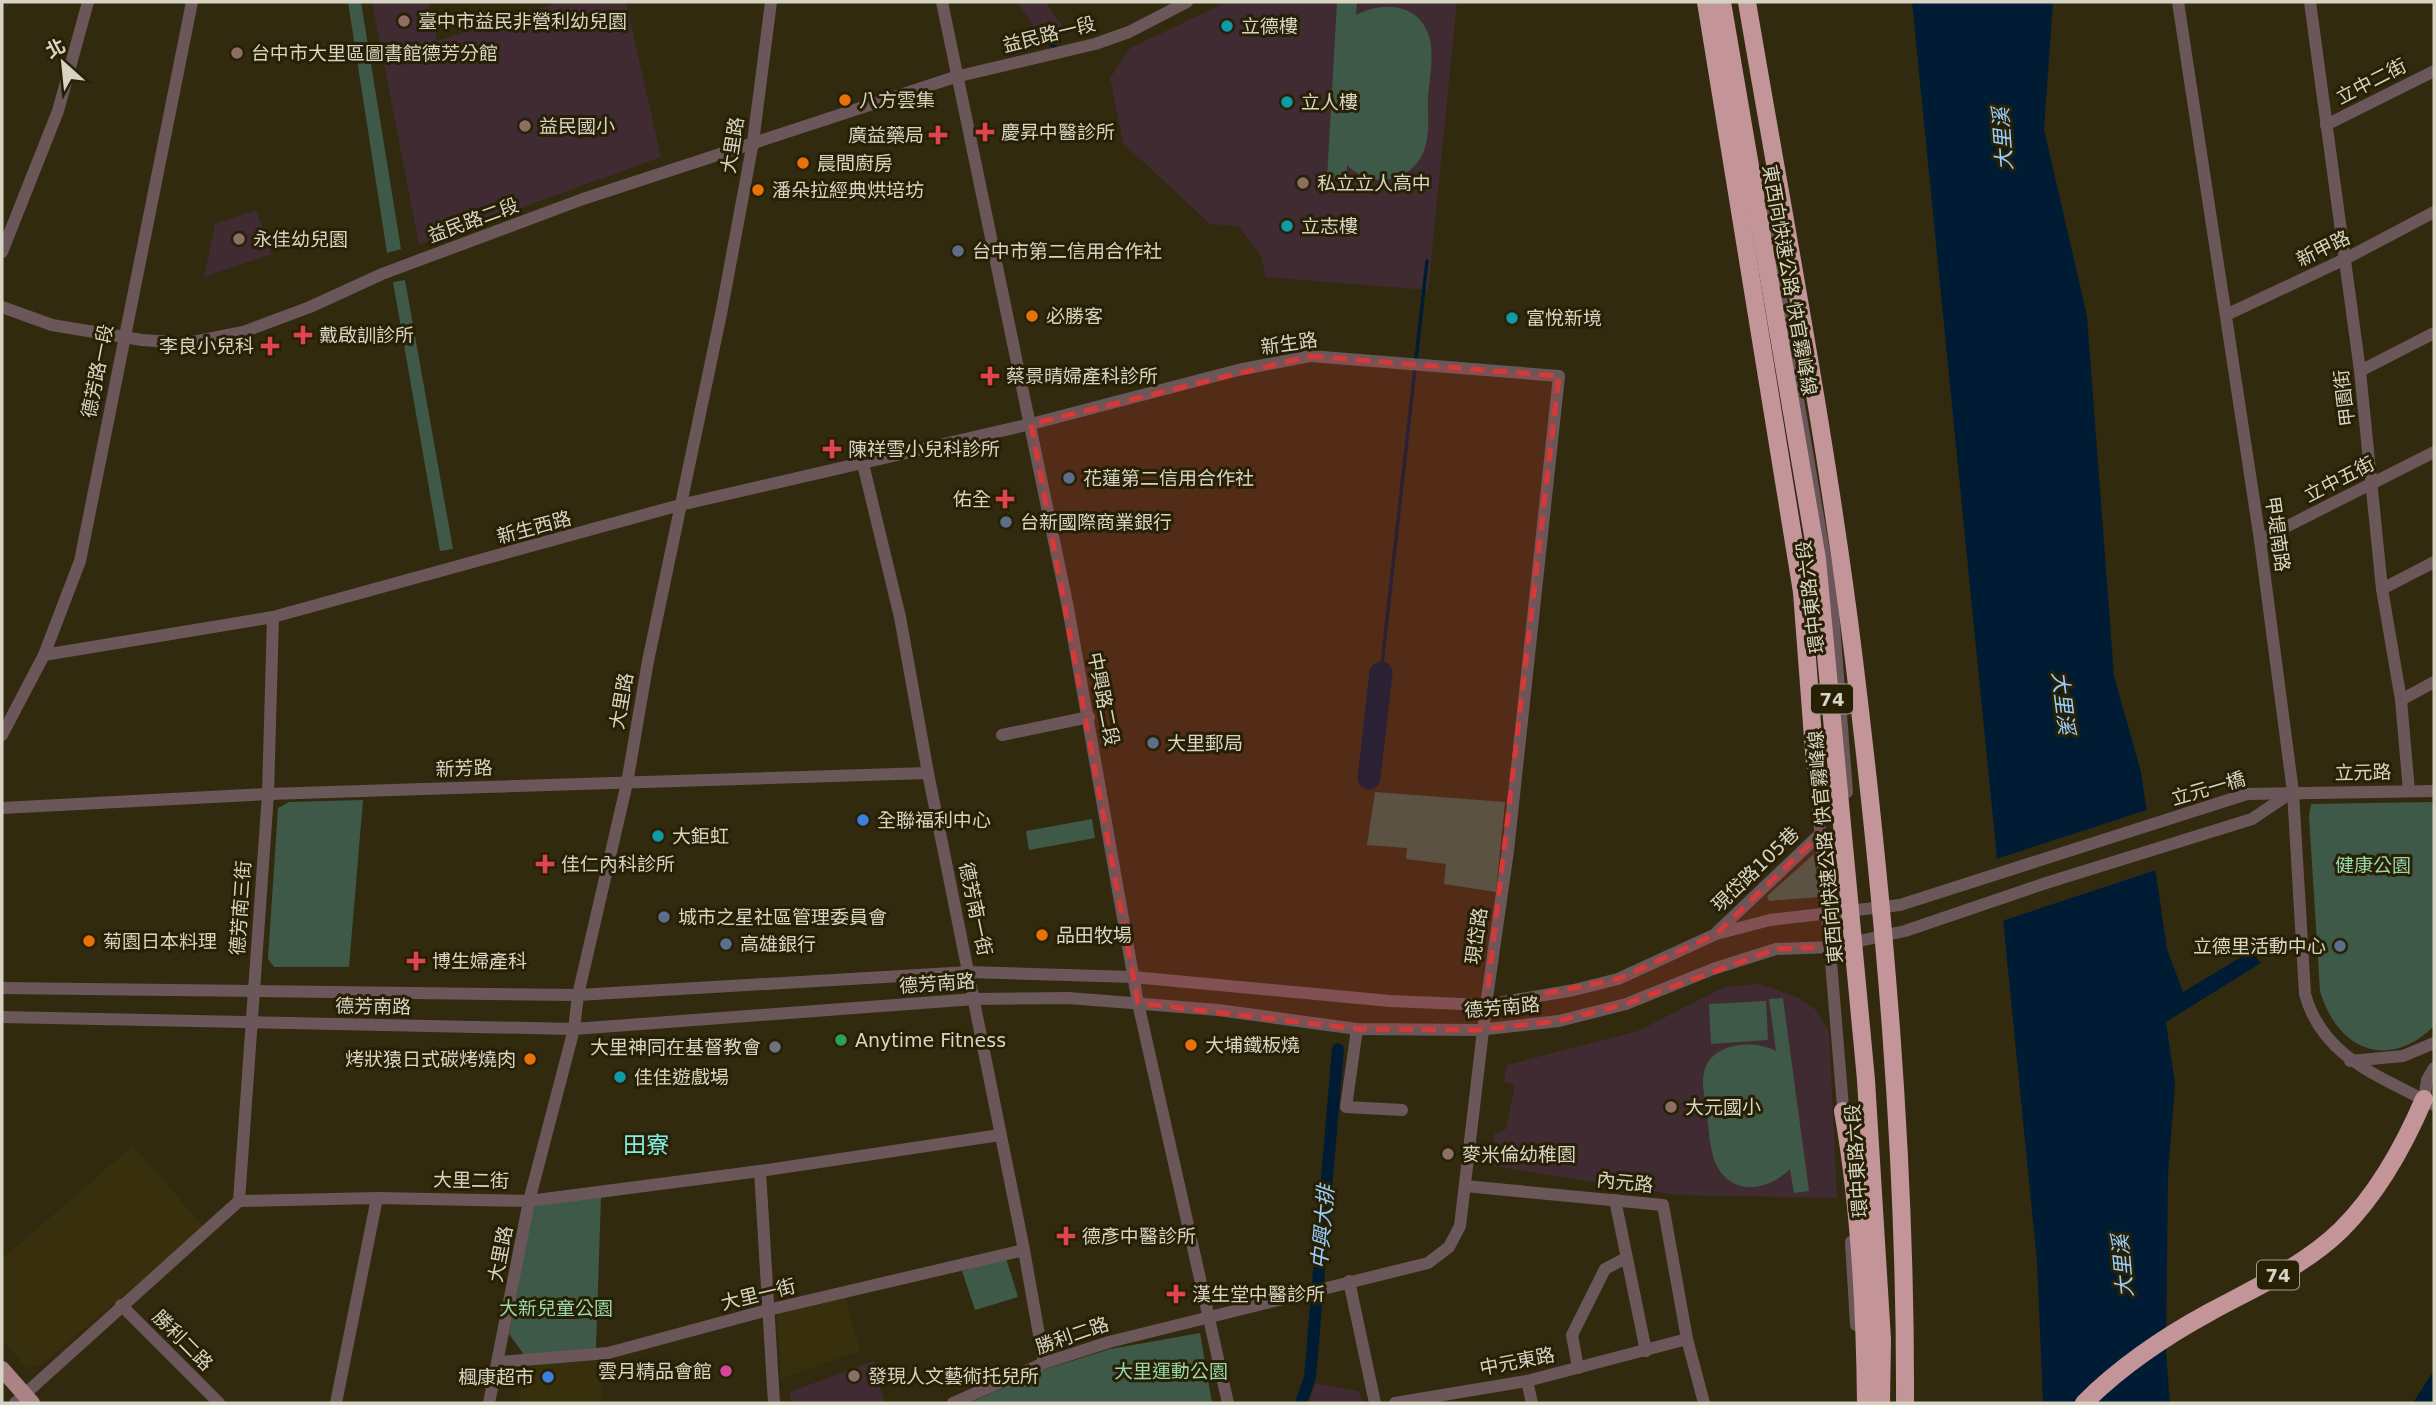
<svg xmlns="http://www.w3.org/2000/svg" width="2436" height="1405" viewBox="0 0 2436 1405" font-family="'DejaVu Sans','Noto Sans TC',sans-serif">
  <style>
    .built { fill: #382f0c }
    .education { fill: #3f2b31 }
    .green { fill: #3e5947 }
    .water { fill: #001c34 }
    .pier { fill: #312a0f }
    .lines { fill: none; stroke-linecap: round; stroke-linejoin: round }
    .stream { stroke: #001c34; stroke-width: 3.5 }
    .canal { stroke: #001c34; stroke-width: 12 }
    .river { stroke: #001c34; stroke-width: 23 }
    .minor { stroke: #6b5759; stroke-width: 12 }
    .major { stroke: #aa8386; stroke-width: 16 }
    .highway { stroke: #c39498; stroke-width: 18 }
    .marked { fill: #d63938; fill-opacity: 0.2; stroke: #d63938; stroke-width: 5; stroke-dasharray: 14 9; stroke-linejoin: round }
    .education-dot { fill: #8d6e63; stroke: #272005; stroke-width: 2.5 }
    .culture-dot { fill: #0f9aa8; stroke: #272005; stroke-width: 2.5 }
    .food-dot { fill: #e8710a; stroke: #272005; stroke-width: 2.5 }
    .health-dot { fill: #e0444e; stroke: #272005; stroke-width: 2.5 }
    .service-dot { fill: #5c6f8a; stroke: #272005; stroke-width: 2.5 }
    .shop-dot { fill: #3f7fe0; stroke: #272005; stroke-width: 2.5 }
    .leisure-dot { fill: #2e9e5b; stroke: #272005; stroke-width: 2.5 }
    .worship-dot { fill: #6b7280; stroke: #272005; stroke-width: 2.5 }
    .hotel-dot { fill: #d1479c; stroke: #272005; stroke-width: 2.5 }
    .labels { text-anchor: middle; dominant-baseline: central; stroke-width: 6; stroke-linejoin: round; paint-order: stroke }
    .shield { fill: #272005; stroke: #a29e8b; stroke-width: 2 }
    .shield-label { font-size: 18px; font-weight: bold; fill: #d7d4c4 }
    .poi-label { font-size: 19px; fill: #d7d4c4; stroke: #272005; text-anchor: start }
    .street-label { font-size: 19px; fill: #d7d4c4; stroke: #272005 }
    .park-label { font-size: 19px; fill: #98d7ac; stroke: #272005 }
    .water-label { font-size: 21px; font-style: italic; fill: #9aceff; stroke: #272005 }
    .quarter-label { font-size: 23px; fill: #83ede2; stroke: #272005 }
  </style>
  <rect width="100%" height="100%" fill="#312a0f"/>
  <g class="built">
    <polygon points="133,1146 204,1227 42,1364 27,1368 2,1339 2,1259"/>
    <polygon points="845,1295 860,1351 781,1379 777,1317 781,1311"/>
    <polygon points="604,1357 602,1403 520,1403 522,1365"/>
  </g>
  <g class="education">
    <polygon points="372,2 428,2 437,41 560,2 626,2 661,157 419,245"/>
    <polygon points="1017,2 1045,2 1065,30 1041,37"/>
    <polygon points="1227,2 1457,2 1428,290 1265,277 1262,258 1238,226 1210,224 1123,143 1110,78 1130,48"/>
    <polygon points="256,210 272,254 204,277 215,224"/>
    <polygon points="1760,984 1799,998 1816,1010 1829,1032 1837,1198 1676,1195 1492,1166 1495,1133 1506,1129 1515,1085 1504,1082 1507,1065 1638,1031 1724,987"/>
    <polygon points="873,1361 885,1403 791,1403 790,1392"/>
    <polygon points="1315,1383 1358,1391 1364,1403 1309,1403"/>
  </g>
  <g class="green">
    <polygon points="348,2 361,2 401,249 387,253"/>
    <path d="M1337 2H1357L1356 15C1384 0 1422 4 1430 40 1434 58 1429 81 1428 100 1428 116 1430 138 1423 153 1408 185 1370 188 1347 165L1346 179 1327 178Z"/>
    <polygon points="405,280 453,549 440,551 393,282"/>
    <polygon points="1375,792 1505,802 1496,892 1444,884 1446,864 1406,859 1407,848 1367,845"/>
    <polygon points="363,800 349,967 274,967 268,959 278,808 289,802"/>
    <path d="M2434 802V1026C2387 1072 2337 1049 2320 991L2309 816 2311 804Z"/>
    <polygon points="1092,819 1095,838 1029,850 1026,831"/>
    <polygon points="1814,854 1819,897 1769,901 1767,896"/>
    <path d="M1783 998 1809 1191 1794 1193 1790 1169C1763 1196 1722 1195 1712 1152 1709 1139 1708 1123 1707 1110 1705 1098 1701 1084 1704 1072 1711 1042 1754 1039 1776 1051L1769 999Z"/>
    <polygon points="1766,1001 1768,1040 1711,1044 1709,1004"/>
    <polygon points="601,1197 596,1348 525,1356 509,1334 533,1205"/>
    <polygon points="1006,1258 1018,1297 975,1310 962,1271"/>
    <polygon points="1200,1333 1212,1403 969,1403 1043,1370 1110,1349"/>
  </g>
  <g class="water">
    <polygon points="1912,2 2053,2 2044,129 2087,316 2114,676 2141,772 2167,949 2183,992 2251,951 2261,963 2166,1022 2175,1084 2168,1174 2166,1352 2170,1403 2043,1403 2037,1262"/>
    <polygon points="2434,1370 2434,1403 2413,1403"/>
  </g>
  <polygon class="pier" points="2150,809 2159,869 1999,922 1993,860"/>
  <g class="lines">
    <g class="stream">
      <polyline points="1038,36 1055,47"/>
      <polyline points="1381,673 1427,261"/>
    </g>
    <polyline class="canal" points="1301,1403 1310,1377 1338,1049"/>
    <polyline class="river" points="1369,778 1381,673"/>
    <g class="minor">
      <polyline points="942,2 1068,608 1138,1003 1228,1403"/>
      <path d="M2178 2 2260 540 2293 792 2305 994C2322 1058 2382 1077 2434 1105"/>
      <polyline points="2310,2 2360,371 2382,589 2401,700 2409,791"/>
      <polyline points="2326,125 2434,71"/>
      <polyline points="1760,176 1832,599 1847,792"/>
      <polyline points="2,252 58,111 88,2"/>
      <polyline points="2,307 52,325 142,340 188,343 243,332 310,307 382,274 583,199 955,77 1095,44 1129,32 1187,2"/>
      <polyline points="2226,315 2345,259 2434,212"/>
      <polyline points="2360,371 2434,333"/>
      <polyline points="863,464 900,617 928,773 1024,1250 1044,1363"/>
      <polyline points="2260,540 2434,452"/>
      <polyline points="2382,589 2434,562"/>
      <polyline points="44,655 273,617 680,505 1031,424 1238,370 1310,356 1559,376 1508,851 1486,1005 1460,1226 1449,1247 1428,1263 1109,1342 1044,1363 953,1403"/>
      <polyline points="2401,700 2434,682"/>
      <polyline points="2,735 44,655 80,561 192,2"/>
      <polyline points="1002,735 1089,717"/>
      <polyline points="1814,757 1844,1119"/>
      <polyline points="2,808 268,794 928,773"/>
      <polyline points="1717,932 1821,833"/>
      <polyline points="2,988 578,995 969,972 1133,977 1390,1001 1486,1005 1574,990 1618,979 1716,934 1770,920 1900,905 2247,794 2434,791"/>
      <polyline points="2,1017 574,1029 975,999 1069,998 1218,1010 1357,1029 1478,1030 1559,1021 1626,1004 1713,969 1776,949 1832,947 1905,931 2046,883 2252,819 2292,792"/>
      <polyline points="1357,1029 1346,1107 1402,1110"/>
      <polyline points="2350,1061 2403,1056 2434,1043"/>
      <polyline points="2424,1099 2427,1080 2434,1068"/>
      <polyline points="760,1171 774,1403"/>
      <polyline points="1465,1186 1663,1205 1687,1339 1704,1403"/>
      <polyline points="1615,1200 1646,1351"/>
      <polyline points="239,1201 268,794 273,617"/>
      <polyline points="1851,1242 1856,1325"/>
      <polyline points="1349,1281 1375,1403"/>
      <polyline points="121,1305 219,1403"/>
      <polyline points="499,1362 608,1353 768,1310 1024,1250"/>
      <polyline points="1578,1368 1572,1335 1605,1269 1626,1258"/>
      <polyline points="1527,1381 1532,1403"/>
      <polyline points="15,1403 239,1201 377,1198 529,1201 760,1171 1000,1135"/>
      <polyline points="336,1403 377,1198"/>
      <polyline points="489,1403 529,1201 574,1029 578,995 627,783 648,661 721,314 753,142 771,2"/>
      <polyline points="1395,1403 1527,1381 1687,1339"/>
    </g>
    <polyline class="major" points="2,1369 32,1403"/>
    <g class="highway">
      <polyline points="1706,2 1802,592 1815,764"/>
      <polyline points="1722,2 1817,559 1866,1080 1882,1339 1881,1403"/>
      <path d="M1747 2C1784 221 1827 440 1854 660 1884 906 1906 1155 1905 1403"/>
      <path d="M1843 1111C1860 1207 1865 1306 1866 1403"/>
      <path d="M2084 1403C2120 1367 2164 1337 2210 1312 2254 1288 2304 1266 2341 1230 2377 1194 2404 1146 2424 1099"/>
    </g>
  </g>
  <path class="marked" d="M1310 356 1559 376 1486 1005 1618 979 1716 934 1821 833 1832 947 1776 949 1626 1004 1559 1021 1478 1030 1357 1029 1138 1003 1031 424Z"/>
  <g class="education-dot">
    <circle cx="404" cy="21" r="7"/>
    <circle cx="237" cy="53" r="7"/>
    <circle cx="525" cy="126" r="7"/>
    <circle cx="1303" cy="183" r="7"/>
    <circle cx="239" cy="239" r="7"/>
    <circle cx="1671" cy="1107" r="7"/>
    <circle cx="1448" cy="1154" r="7"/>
    <circle cx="854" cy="1376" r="7"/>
  </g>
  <g class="culture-dot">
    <circle cx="1227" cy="26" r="7"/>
    <circle cx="1287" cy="102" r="7"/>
    <circle cx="1287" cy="226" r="7"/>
    <circle cx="1512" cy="318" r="7"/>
    <circle cx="658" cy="836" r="7"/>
    <circle cx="620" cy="1077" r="7"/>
  </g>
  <g class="food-dot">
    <circle cx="845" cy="100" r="7"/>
    <circle cx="803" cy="163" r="7"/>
    <circle cx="758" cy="190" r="7"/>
    <circle cx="1032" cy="316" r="7"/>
    <circle cx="1042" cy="935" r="7"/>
    <circle cx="89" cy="941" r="7"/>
    <circle cx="1191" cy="1045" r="7"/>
    <circle cx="530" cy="1059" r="7"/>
  </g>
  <g class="health-dot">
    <path d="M981.5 121.5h7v7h7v7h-7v7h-7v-7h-7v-7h7z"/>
    <path d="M934.5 124.5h7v7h7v7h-7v7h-7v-7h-7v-7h7z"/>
    <path d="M299.5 324.5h7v7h7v7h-7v7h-7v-7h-7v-7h7z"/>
    <path d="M266.5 335.5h7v7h7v7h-7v7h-7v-7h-7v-7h7z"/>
    <path d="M986.5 365.5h7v7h7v7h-7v7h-7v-7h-7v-7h7z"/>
    <path d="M828.5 438.5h7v7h7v7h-7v7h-7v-7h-7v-7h7z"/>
    <path d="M1001.5 488.5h7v7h7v7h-7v7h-7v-7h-7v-7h7z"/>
    <path d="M541.5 853.5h7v7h7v7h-7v7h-7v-7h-7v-7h7z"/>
    <path d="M412.5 950.5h7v7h7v7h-7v7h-7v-7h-7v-7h7z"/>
    <path d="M1062.5 1225.5h7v7h7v7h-7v7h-7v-7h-7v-7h7z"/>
    <path d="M1172.5 1283.5h7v7h7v7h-7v7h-7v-7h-7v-7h7z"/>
  </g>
  <g class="service-dot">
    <circle cx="958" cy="251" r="7"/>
    <circle cx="1069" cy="478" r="7"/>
    <circle cx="1006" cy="522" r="7"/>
    <circle cx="1153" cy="743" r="7"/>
    <circle cx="664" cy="917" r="7"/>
    <circle cx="726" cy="944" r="7"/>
    <circle cx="2340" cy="946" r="7"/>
  </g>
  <g class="shop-dot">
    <circle cx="863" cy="820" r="7"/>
    <circle cx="548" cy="1377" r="7"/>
  </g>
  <circle class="leisure-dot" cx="841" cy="1040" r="7"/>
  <circle class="worship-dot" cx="775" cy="1047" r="7"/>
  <circle class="hotel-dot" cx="726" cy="1371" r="7"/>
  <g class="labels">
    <g class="shield">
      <rect x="1811" y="684.5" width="42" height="29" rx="5"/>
      <rect x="2257" y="1260.5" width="42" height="29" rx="5"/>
    </g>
    <g class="shield-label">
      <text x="1832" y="699">74</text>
      <text x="2278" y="1275">74</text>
    </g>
    <g class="poi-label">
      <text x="418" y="21">臺中市益民非營利幼兒園</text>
      <text x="1241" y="26">立德樓</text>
      <text x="251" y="53">台中市大里區圖書館德芳分館</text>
      <text x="859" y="100">八方雲集</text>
      <text x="1301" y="102">立人樓</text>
      <text x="539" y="126">益民國小</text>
      <text x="1001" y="132">慶昇中醫診所</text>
      <text x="924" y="135" text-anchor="end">廣益藥局</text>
      <text x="817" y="163">晨間廚房</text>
      <text x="1317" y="183">私立立人高中</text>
      <text x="772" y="190">潘朵拉經典烘培坊</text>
      <text x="1301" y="226">立志樓</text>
      <text x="253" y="239">永佳幼兒園</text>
      <text x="972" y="251">台中市第二信用合作社</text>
      <text x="1046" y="316">必勝客</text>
      <text x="1526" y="318">富悅新境</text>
      <text x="319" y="335">戴啟訓診所</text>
      <text x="254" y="346" text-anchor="end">李良小兒科</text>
      <text x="1006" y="376">蔡景晴婦產科診所</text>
      <text x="848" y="449">陳祥雪小兒科診所</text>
      <text x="1083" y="478">花蓮第二信用合作社</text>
      <text x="991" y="499" text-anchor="end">佑全</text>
      <text x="1020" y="522">台新國際商業銀行</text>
      <text x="1167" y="743">大里郵局</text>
      <text x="877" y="820">全聯福利中心</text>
      <text x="672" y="836">大鉅虹</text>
      <text x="561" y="864">佳仁內科診所</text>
      <text x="678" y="917">城市之星社區管理委員會</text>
      <text x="1056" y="935">品田牧場</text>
      <text x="103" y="941">菊園日本料理</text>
      <text x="740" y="944">高雄銀行</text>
      <text x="2326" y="946" text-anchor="end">立德里活動中心</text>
      <text x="432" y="961">博生婦產科</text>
      <text x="855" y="1040">Anytime Fitness</text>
      <text x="1205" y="1045">大埔鐵板燒</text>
      <text x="761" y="1047" text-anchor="end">大里神同在基督教會</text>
      <text x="516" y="1059" text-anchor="end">烤狀猿日式碳烤燒肉</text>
      <text x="634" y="1077">佳佳遊戲場</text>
      <text x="1685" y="1107">大元國小</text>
      <text x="1462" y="1154">麥米倫幼稚園</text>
      <text x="1082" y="1236">德彥中醫診所</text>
      <text x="1192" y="1294">漢生堂中醫診所</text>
      <text x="712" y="1371" text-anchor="end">雲月精品會館</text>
      <text x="868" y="1376">發現人文藝術托兒所</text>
      <text x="534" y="1377" text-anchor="end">楓康超市</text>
    </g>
    <g class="street-label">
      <text transform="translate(1049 34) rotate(-14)">益民路一段</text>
      <text transform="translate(2371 81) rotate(-27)">立中二街</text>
      <text transform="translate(732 145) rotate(-81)">大里路</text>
      <text transform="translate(473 220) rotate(-20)">益民路二段</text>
      <text transform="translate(2323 248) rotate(-26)">新甲路</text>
      <text transform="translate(1790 280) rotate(80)">東西向快速公路 快官霧峰線</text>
      <text transform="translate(1289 343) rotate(-8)">新生路</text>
      <text transform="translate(97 371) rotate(-79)">德芳路一段</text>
      <text transform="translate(2344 398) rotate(-97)">甲園街</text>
      <text transform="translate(2339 479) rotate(-27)">立中五街</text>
      <text transform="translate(534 527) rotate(-15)">新生西路</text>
      <text transform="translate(2278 534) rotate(82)">甲堤南路</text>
      <text transform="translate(1810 597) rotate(-97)">環中東路六段</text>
      <text transform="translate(1104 699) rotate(79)">中興路二段</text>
      <text transform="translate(621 701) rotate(-80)">大里路</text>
      <text transform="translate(464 768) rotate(-2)">新芳路</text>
      <text transform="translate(2363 772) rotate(-1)">立元路</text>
      <text transform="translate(2208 788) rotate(-16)">立元一橋</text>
      <text transform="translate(1825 847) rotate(-95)">東西向快速公路 快官霧峰線</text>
      <text transform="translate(1755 869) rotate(-44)">現岱路105巷</text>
      <text transform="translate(240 908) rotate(-86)">德芳南三街</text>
      <text transform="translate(976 909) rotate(78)">德芳南一街</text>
      <text transform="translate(1476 936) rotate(-82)">現岱路</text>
      <text transform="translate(937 983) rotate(-4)">德芳南路</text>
      <text transform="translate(373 1006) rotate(1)">德芳南路</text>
      <text transform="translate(1502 1007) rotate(-5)">德芳南路</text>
      <text transform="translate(1856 1161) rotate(-94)">環中東路六段</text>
      <text transform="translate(471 1180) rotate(1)">大里二街</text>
      <text transform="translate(1625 1182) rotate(6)">內元路</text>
      <text transform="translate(500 1254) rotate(-79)">大里路</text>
      <text transform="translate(758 1294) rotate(-14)">大里一街</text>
      <text transform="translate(1072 1335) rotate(-19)">勝利二路</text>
      <text transform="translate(183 1340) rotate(45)">勝利二路</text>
      <text transform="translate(1517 1361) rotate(-11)">中元東路</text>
    </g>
    <g class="park-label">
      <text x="2373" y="865">健康公園</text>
      <text x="556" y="1308">大新兒童公園</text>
      <text x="1171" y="1371">大里運動公園</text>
    </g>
    <g class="water-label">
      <text transform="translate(2003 139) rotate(-94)">大里溪</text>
      <text transform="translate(2063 703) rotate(83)">大里溪</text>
      <text transform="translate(1323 1227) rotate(-85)">中興大排</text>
      <text transform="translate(2123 1266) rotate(-95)">大里溪</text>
    </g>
    <g class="quarter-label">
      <text x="646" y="1145">田寮</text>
    </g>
  </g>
  <rect width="2436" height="1405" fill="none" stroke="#d7d4c4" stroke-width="7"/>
  <g transform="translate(63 63) rotate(333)" stroke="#272005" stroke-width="5" paint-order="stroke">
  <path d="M0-5L12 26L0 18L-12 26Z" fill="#d7d4c4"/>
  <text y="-10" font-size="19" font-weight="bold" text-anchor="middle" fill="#d7d4c4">北</text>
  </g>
</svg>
